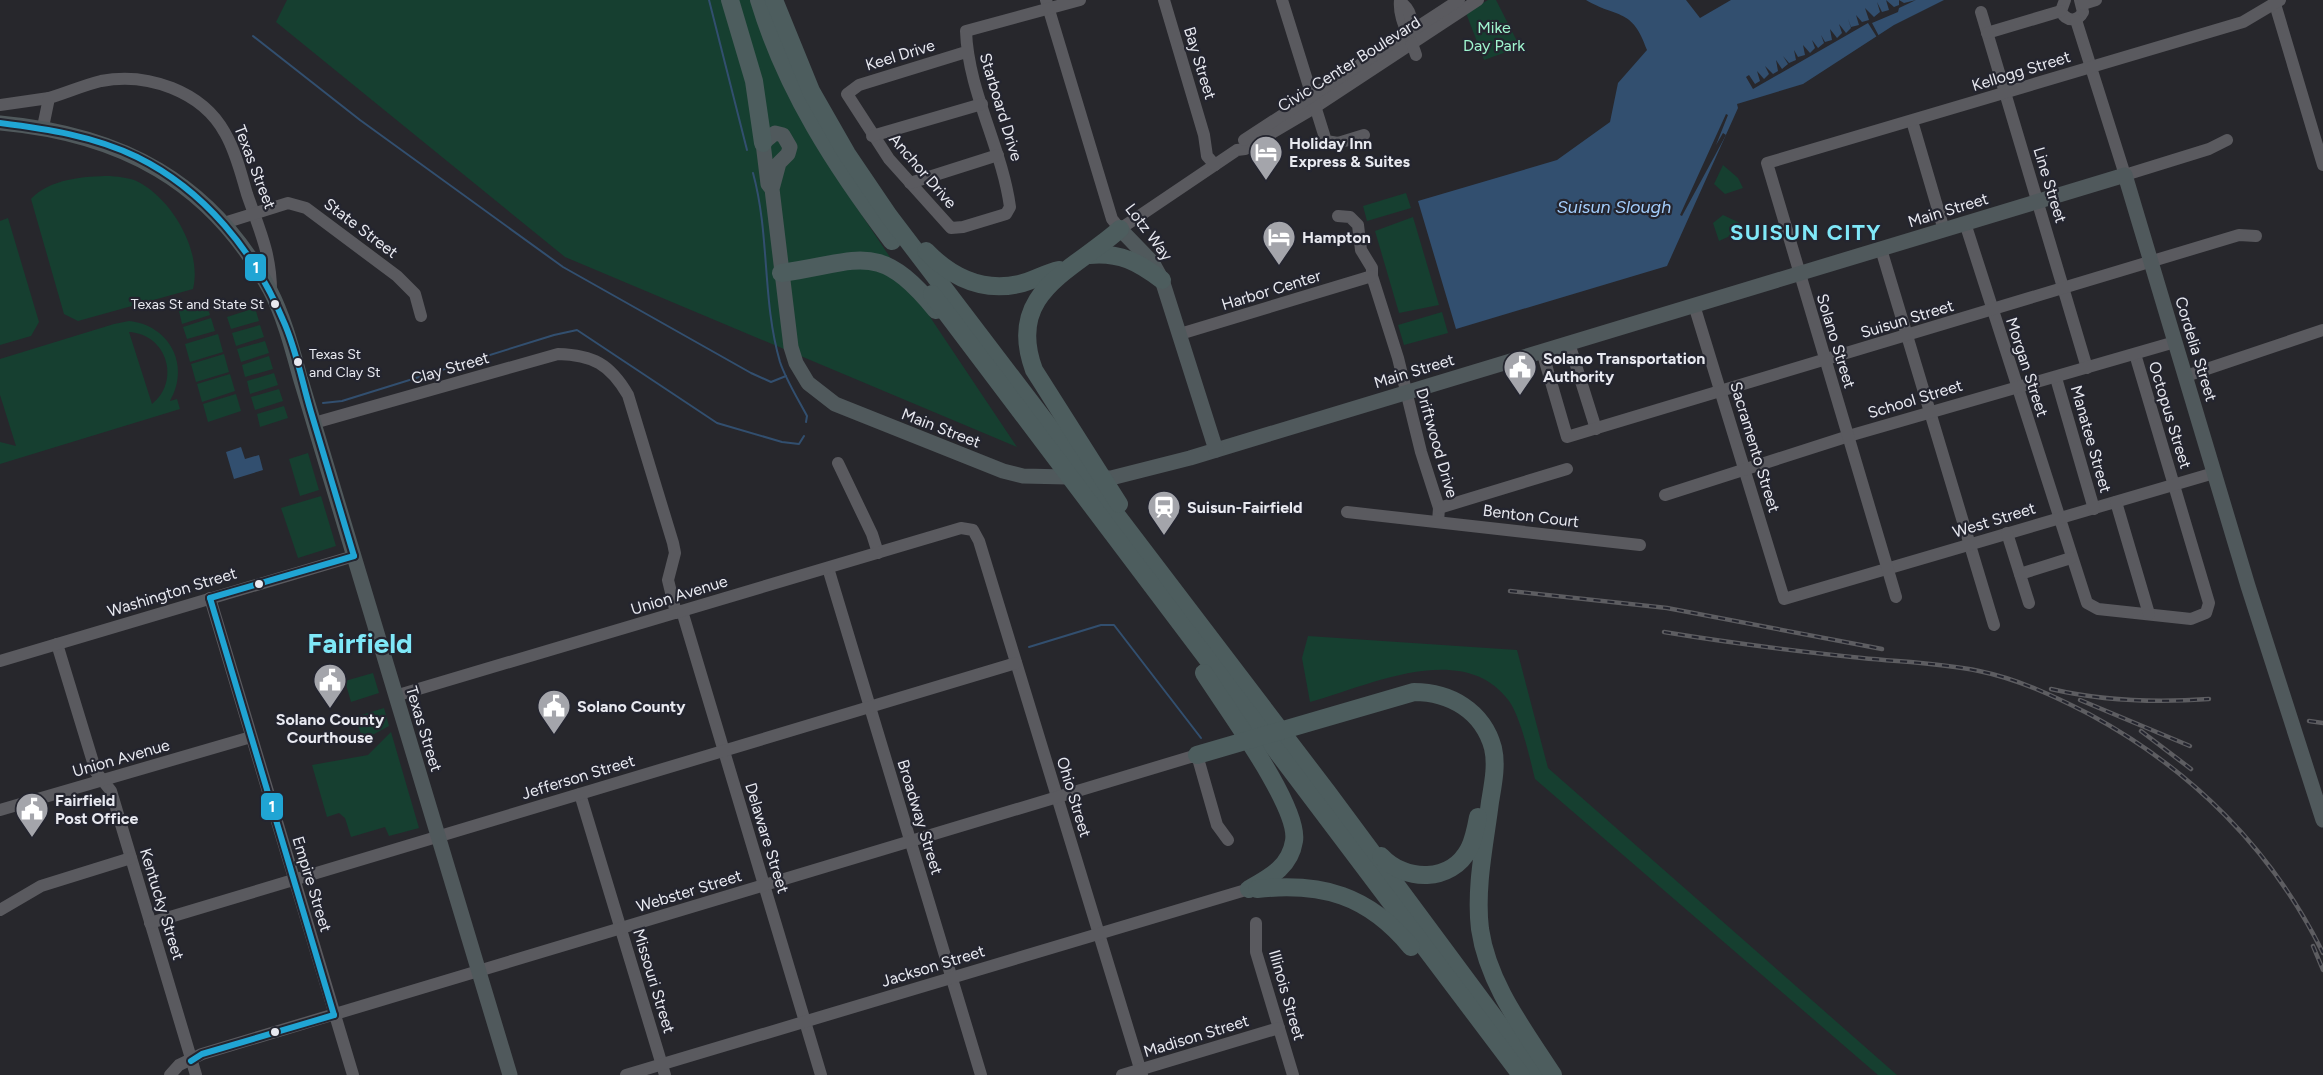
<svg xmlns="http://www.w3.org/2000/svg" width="2323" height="1075" viewBox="0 0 2323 1075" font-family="Figtree,sans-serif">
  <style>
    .green { fill: #163f30; fill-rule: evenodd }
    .water { fill: #324f6f }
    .pier { fill: #27272c }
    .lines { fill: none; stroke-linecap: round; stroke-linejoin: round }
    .stream { stroke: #324f6f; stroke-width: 2 }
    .minor { stroke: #5a5a5f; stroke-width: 12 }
    .major { stroke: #50595c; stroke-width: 15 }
    .highway { stroke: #4d5d5e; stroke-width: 18 }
    .rail-casing { stroke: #5d5d61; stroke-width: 4.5 }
    .rail { stroke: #24252f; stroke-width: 2; stroke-dasharray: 7; stroke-linecap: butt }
    .bus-1-casing { stroke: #24252f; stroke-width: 10 }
    .bus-1 { stroke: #20a5d4; stroke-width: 6 }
    .bus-dot { fill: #e8e9f0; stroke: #24252f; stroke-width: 2 }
    .labels { text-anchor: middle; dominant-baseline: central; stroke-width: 4.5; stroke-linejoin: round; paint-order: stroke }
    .bus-label { font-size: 14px; fill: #e8e9f0; stroke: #24252f; text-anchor: end }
    .park-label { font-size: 16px; fill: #a0f6cf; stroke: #24252f }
    .street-label { font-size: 16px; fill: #e8e9f0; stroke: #24252f }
    .poi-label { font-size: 16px; font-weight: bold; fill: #e8e9f0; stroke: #24252f; text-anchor: start }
    .water-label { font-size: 18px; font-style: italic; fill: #a4cefc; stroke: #24252f }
    .district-label { font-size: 22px; font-weight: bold; letter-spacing: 1.5px; fill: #7fe8f8; stroke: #24252f }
    .town-label { font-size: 28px; font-weight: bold; fill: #7fe8f8; stroke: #24252f }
    .line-badge { stroke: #24252f; stroke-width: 2 }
    .badge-label { font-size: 16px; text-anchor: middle; font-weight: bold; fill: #fff }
  </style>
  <rect width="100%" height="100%" fill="#27272c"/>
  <g class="green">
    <polygon points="287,0 773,0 835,175 1017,447 565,257 276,22"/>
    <polygon points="1488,0 1496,0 1520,47 1484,60 1466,13"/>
    <polygon points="1723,165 1738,178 1743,188 1725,194 1714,184"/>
    <path d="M110 176C121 177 133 178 142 184 174 203 202 252 193 289L78 321 64 314 31 199C49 179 85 176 110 176Z"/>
    <polygon points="1406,193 1411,208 1367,221 1363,206"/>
    <polygon points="1723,215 1740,223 1730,236 1719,241 1713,223"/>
    <polygon points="1413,217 1439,305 1399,313 1375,231"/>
    <polygon points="8,218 39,322 31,336 0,345 0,221"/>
    <polygon points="206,303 210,315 182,324 179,311"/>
    <polygon points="255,308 259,321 231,329 227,317"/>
    <polygon points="1442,312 1448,333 1404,345 1398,325"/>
    <polygon points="211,318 215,331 187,339 183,327"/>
    <path d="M129 321C169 325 191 365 170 401L177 399 180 409 0 464V442L16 446 0 395V359L114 324ZM129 332C167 334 181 381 152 404Z"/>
    <polygon points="260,325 264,337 236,346 232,333"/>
    <polygon points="218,334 223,352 190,362 185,344"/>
    <polygon points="265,341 269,353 241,362 237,349"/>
    <polygon points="224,354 229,372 196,382 191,364"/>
    <polygon points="269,356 273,369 245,377 242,365"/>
    <polygon points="274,373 278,385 250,394 247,381"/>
    <polygon points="230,374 235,391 202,402 197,384"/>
    <polygon points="279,389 283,401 255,410 251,397"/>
    <polygon points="236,394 241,411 208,422 203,404"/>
    <polygon points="284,406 288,418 260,427 257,414"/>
    <polygon points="308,453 319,490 300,496 289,459"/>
    <polygon points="321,496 336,546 298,558 281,508"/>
    <path d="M1308 636 1517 650 1548 768 1897 1075H1878L1535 779C1530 759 1521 718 1509 701 1463 639 1369 686 1310 702L1302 658Z"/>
    <polygon points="373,673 379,693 351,702 345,681"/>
    <polygon points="384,708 389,726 363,740 355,717"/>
    <polygon points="391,732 419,828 389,836 385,827 351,837 345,818 339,813 327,817 312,765 368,755"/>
  </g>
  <g class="water">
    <path d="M1586 0H1686L1700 18 1731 0H1944L1894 25 1803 84 1737 104 1738 108 1667 266 1456 329 1418 201 1557 160 1610 122 1618 83 1647 50C1632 7 1618 19 1586 0Z"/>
    <polygon points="241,447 245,459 259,455 263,470 234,479 226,452"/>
  </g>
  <g class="pier">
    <polygon points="1886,0 1894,7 1899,5 1899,0 1904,3 1916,0 1899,8 1898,12 1872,23 1880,38 1878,39 1868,23 1753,89 1746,77 1749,75 1755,84 1760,81 1757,71 1764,79 1769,74 1765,66 1773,74 1778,71 1776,60 1782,69 1788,64 1783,56 1789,63 1796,60 1794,50 1798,57 1805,55 1803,45 1810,53 1815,48 1812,40 1818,48 1824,43 1821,35 1825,42 1832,40 1830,29 1837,38 1842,33 1839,24 1846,33 1851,28 1848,19 1851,27 1859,25 1856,15 1862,22 1869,20 1865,8 1874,17 1880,12 1877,2 1882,12 1889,10"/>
    <polygon points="1726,114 1728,115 1716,145 1723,133 1726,135 1682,216 1680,215"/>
  </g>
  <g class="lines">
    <g class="stream">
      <polyline points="709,0 747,150"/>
      <polyline points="253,36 360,120 563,267 751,373 771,382 786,376"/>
      <path d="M753 173C770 235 762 301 780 362 786 380 798 399 807 416L806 422"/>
      <polyline points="323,403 342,401 554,335 577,330 717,423 782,442 799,444 804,436"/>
      <polyline points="1029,647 1101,625 1114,625 1201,738"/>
    </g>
    <g class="minor">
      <polyline points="1046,0 1112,219 1120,229 1237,150 1245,149 1314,108 1478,0"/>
      <polyline points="1164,0 1204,135 1207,156 1215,165"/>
      <polyline points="1282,0 1326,141 1338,143 1364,135"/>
      <path d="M1400 0C1398 20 1410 35 1416 55"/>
      <path d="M2065 0 2061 11C2066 22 2078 22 2083 12L2080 0"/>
      <path d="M1400 2C1411 9 1413 20 1409 33"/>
      <polyline points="2083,4 2096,0"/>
      <polyline points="2275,4 2323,165"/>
      <polyline points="1981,12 2087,368"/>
      <polyline points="2076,20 2125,175 2209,149 2227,140"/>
      <polyline points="1987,33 2061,11"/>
      <path d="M966 52 859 85 847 94 889 159 951 228 963 227 1006 214 1010 207C1002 148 968 91 966 31L1080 0"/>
      <polyline points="0,105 49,98"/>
      <polyline points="1912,121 1944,230"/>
      <path d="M43 127 49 98C66 93 84 85 101 81 147 72 202 91 225 133 236 152 241 174 247 194 259 229 271 253 271 291"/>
      <polyline points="872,136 982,104"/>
      <polyline points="1244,140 1459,0"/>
      <polyline points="910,183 998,155"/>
      <polyline points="1338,216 1350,217 1358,225 1361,250 1372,268 1372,276 1398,358 1421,452 1439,508 1438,522"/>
      <polyline points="224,223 288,203 306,208 397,276 415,294 421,316"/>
      <polyline points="1965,223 2087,603 2098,609 2191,619 2206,613 2209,603 2135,354"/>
      <polyline points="1881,249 1994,625"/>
      <polyline points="1694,305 1784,599 2214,473"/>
      <polyline points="1180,334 1372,276"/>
      <polyline points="1569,343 1596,429"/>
      <polyline points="1542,351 1567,437 2239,235 2256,236"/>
      <polyline points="2186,376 2323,330"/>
      <polyline points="2056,378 2094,509"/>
      <path d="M314 423 558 354C593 355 610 364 628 395L673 543 675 553 668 580 676 613"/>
      <polyline points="838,463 872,534 878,553"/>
      <polyline points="1665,495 1852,435 2175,342"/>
      <polyline points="2116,502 2149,614"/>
      <polyline points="1439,508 1567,469"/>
      <polyline points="1347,512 1640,545"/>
      <polyline points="2007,533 2029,603"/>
      <polyline points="828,568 981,1075"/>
      <polyline points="2020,574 2071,558"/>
      <polyline points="1896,597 1767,163 2243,22 2280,0"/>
      <polyline points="210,598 353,1075"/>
      <polyline points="682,611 821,1075"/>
      <polyline points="57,644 96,772 111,791 196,1075"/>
      <polyline points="0,661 354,556"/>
      <polyline points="395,696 961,528 973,530 979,541 1142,1075"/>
      <polyline points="580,794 665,1075"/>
      <polyline points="0,810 251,737"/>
      <polyline points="0,910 41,886 131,858"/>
      <polyline points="150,923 1016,663"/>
      <polyline points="1256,923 1256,952 1293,1075"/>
      <polyline points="170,1075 179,1065 202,1054 1197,755 1217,825 1228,840"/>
      <polyline points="626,1075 1249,889"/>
      <polyline points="1122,1075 1279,1028"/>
    </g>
    <g class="major">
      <path d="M0 123C121 134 211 181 270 290 284 317 292 348 300 377L510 1075"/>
      <polyline points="772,189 779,163 788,154 790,147 783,135 775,133 763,143 768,184 772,189 791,347 796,363 808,383 835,404 1003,471 1023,476 1111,478 1190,458 2125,175 2248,586 2323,820"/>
      <polyline points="1120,229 1152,262 1162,280 1216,450"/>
    </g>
    <g class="highway">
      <polyline points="730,0 754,81 763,143"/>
      <path d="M759 0C786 90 836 167 892 241"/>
      <polyline points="774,0 811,91 847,154 889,216 1328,793 1537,1075"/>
      <path d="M926 251C951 277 982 292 1019 284 1033 281 1045 273 1059 270"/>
      <path d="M1089 255C1120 252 1138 262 1162 280"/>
      <path d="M781 273C860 262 878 239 936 310"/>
      <polyline points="932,294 1521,1075"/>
      <path d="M1119 504 1034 370C1005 292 1073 271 1120 229"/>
      <path d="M1204 673C1224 705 1300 807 1294 841 1290 867 1270 877 1249 889"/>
      <path d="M1197 755 1414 692C1450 692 1483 711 1493 748 1497 765 1493 784 1490 802 1485 843 1475 887 1480 929 1488 984 1524 1030 1553 1075"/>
      <path d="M1381 856C1405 882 1451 883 1469 849 1474 839 1476 828 1478 817"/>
      <path d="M1257 889C1322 882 1368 895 1411 947"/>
    </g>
    <defs>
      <g id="rail">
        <polyline points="1510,591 1667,608 1882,649"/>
        <path d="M1664 632C1730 643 1795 651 1862 658 1901 662 1941 663 1979 671 2018 679 2054 696 2089 714 2191 769 2272 849 2323 953"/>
        <path d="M2051 689C2103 701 2155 703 2209 699"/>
        <polyline points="2080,700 2190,746"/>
        <polyline points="2309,721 2323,723"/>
        <polyline points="2141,731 2191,769"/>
        <polyline points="2313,946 2323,970"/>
      </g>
    </defs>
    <use href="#rail" class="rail-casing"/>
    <use href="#rail" class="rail"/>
    <defs>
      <g id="bus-1">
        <path d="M0 123C47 129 94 136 137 157 204 190 254 251 283 320 296 348 302 382 311 412 325 460 340 508 354 556"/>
        <polyline points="210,598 334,1015"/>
        <polyline points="210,598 354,556"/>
        <polyline points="191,1061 202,1054 334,1015"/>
      </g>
    </defs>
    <use href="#bus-1" class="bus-1-casing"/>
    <use href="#bus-1" class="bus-1"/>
  </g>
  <defs>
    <symbol id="hotel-pin" viewBox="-11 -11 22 30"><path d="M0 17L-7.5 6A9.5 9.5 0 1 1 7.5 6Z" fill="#a4a5ab" stroke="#24252f"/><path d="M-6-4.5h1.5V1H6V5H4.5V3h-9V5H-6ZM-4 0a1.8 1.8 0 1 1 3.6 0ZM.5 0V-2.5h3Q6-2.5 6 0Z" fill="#fff"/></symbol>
    <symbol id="civic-pin" viewBox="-11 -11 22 30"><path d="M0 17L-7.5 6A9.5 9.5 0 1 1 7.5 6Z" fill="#a4a5ab" stroke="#24252f"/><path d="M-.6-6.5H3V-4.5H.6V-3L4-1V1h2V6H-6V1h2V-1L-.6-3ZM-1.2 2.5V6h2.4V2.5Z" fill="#fff"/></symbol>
    <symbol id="station-pin" viewBox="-11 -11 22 30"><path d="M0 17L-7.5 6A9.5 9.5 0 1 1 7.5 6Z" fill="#a4a5ab" stroke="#24252f"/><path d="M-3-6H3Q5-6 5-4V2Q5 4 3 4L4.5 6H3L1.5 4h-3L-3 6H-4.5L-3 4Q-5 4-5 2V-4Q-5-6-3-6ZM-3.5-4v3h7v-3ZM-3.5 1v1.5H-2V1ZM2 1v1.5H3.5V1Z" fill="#fff"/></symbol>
  </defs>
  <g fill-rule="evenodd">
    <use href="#hotel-pin" x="1247" y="133" width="38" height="52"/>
    <use href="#hotel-pin" x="1260" y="218" width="38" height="52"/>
    <use href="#civic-pin" x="1501" y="348" width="38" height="52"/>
    <use href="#station-pin" x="1145" y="488" width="38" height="52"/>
    <use href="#civic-pin" x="311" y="661" width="38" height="52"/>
    <use href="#civic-pin" x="535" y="687" width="38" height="52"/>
    <use href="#civic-pin" x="13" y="790" width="38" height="52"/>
  </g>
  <g class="bus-dot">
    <circle cx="275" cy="304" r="5"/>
    <circle cx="298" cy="362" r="5"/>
    <circle cx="259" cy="584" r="5"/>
    <circle cx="275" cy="1032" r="5"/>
  </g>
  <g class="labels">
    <g class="bus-label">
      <text x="264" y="304">Texas St and State St</text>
      <text x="309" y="354" text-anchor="start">Texas St<tspan x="309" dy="18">and Clay St</tspan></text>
    </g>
    <g class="park-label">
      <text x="1494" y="27">Mike<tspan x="1494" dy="18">Day Park</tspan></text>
    </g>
    <g class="street-label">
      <text transform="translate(900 55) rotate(-17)">Keel Drive</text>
      <text transform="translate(1200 63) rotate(73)">Bay Street</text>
      <text transform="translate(1349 64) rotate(-32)">Civic Center Boulevard</text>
      <text transform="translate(2021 71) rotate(-17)">Kellogg Street</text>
      <text transform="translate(1001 107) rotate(73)">Starboard Drive</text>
      <text transform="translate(255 167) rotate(69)">Texas Street</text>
      <text transform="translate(923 171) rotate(49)">Anchor Drive</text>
      <text transform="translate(2050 185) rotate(73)">Line Street</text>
      <text transform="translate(1948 210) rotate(-17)">Main Street</text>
      <text transform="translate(361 228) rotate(37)">State Street</text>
      <text transform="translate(1149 232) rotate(53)">Lotz Way</text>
      <text transform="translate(1271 290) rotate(-17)">Harbor Center</text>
      <text transform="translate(1907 319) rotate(-17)">Suisun Street</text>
      <text transform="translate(1836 341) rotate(73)">Solano Street</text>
      <text transform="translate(2196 349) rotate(73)">Cordelia Street</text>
      <text transform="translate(2027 367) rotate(72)">Morgan Street</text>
      <text transform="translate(450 368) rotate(-16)">Clay Street</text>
      <text transform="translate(1414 371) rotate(-17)">Main Street</text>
      <text transform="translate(1915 399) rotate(-17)">School Street</text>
      <text transform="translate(2170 415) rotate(73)">Octopus Street</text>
      <text transform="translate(941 428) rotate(21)">Main Street</text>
      <text transform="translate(2091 439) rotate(74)">Manatee Street</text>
      <text transform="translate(1437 443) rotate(74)">Driftwood Drive</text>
      <text transform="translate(1755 447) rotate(73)">Sacramento Street</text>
      <text transform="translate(1531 516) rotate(7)">Benton Court</text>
      <text transform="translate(1994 520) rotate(-17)">West Street</text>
      <text transform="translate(172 592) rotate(-17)">Washington Street</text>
      <text transform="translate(679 595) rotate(-17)">Union Avenue</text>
      <text transform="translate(424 729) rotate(73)">Texas Street</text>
      <text transform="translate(121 758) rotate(-16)">Union Avenue</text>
      <text transform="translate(578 777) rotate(-17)">Jefferson Street</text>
      <text transform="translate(1074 797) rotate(73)">Ohio Street</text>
      <text transform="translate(920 817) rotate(73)">Broadway Street</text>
      <text transform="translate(767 838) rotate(73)">Delaware Street</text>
      <text transform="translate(312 884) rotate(73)">Empire Street</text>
      <text transform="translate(689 891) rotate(-17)">Webster Street</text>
      <text transform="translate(162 904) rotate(73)">Kentucky Street</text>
      <text transform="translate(933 966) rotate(-17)">Jackson Street</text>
      <text transform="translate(654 981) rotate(73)">Missouri Street</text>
      <text transform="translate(1287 995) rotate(74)">Illinois Street</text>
      <text transform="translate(1196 1036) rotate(-17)">Madison Street</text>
    </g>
    <g class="poi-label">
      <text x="1289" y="143">Holiday Inn<tspan x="1289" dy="18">Express &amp; Suites</tspan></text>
      <text x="1302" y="237">Hampton</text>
      <text x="1543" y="358">Solano Transportation<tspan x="1543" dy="18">Authority</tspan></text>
      <text x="1187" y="507">Suisun-Fairfield</text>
      <text x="577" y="706">Solano County</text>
      <text x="330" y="719" text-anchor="middle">Solano County<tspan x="330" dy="18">Courthouse</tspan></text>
      <text x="55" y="800">Fairfield<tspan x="55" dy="18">Post Office</tspan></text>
    </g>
    <g class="water-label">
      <text x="1614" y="207">Suisun Slough</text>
    </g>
    <g class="district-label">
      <text x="1806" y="232">SUISUN CITY</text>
    </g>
    <g class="town-label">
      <text x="360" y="643">Fairfield</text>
    </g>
  </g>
  <g class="line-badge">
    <rect x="244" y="253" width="23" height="29" rx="6" fill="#20a5d4"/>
    <rect x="260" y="792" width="24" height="29" rx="6" fill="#20a5d4"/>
  </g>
  <g class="badge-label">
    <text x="256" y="273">1</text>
    <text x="272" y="812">1</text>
  </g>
</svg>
